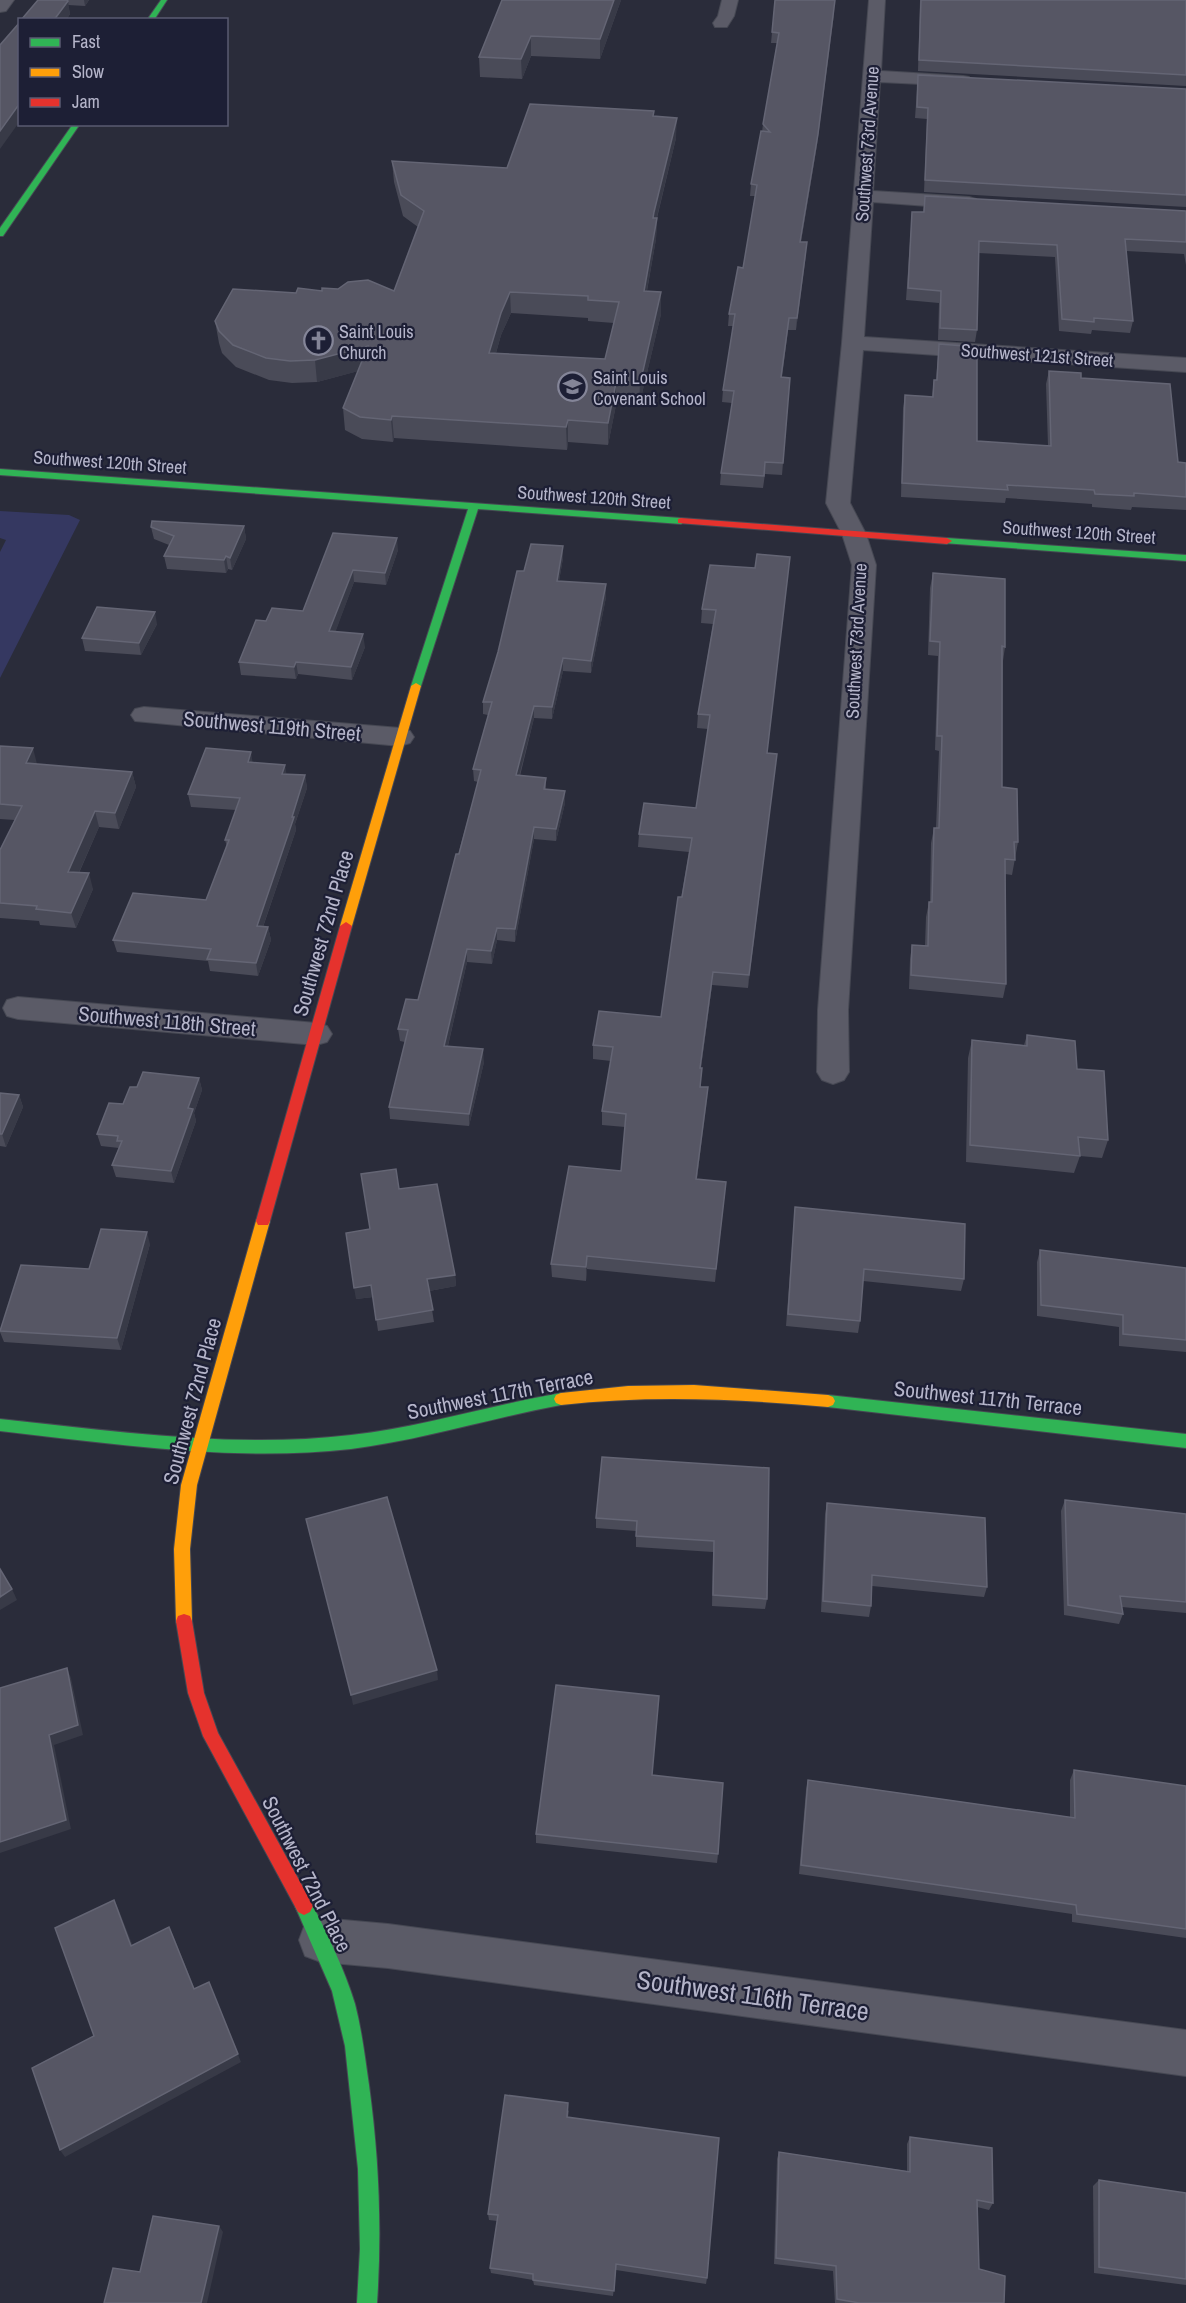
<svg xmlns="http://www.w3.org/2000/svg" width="1186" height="2303" viewBox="0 0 1186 2303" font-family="'Archivo Narrow',sans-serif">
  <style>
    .water { fill: #353861 }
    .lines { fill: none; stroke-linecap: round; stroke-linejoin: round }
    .street-casing { stroke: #464853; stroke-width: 2 }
    .fast-casing { stroke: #464853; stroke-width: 2 }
    .slow-casing { stroke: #464853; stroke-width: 2 }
    .jam-casing { stroke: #464853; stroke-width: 2 }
    .street { fill: #5b5b67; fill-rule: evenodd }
    .fast { fill: #30b455; fill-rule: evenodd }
    .slow { fill: #ff9f0a; fill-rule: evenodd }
    .jam { fill: #e5322d; fill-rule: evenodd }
    .wall { fill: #4a4b58; fill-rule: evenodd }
    .shaded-wall { fill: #383a47 }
    .building { fill: #565664; stroke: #646574; stroke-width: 1.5; fill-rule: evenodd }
    .labels { text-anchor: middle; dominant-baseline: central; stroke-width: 4.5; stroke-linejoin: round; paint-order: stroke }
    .far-street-label { font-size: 18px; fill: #b5b5ca; stroke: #1d1f35 }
    .far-poi-label { font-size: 18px; fill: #b5b5ca; stroke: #1d1f35; text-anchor: start }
    .street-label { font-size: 21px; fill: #b5b5ca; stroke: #1d1f35 }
    .near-street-label { font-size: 26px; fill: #b5b5ca; stroke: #1d1f35 }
  </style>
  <rect width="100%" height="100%" fill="#2a2c3a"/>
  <polygon class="water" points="0,511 69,515 80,520 0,678 0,552 6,540 0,538"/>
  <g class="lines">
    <defs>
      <g id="street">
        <polygon points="0,0 14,0 6,11 0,12"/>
        <polygon points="722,0 738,0 734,16 727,27 715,27 713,23 718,16"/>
        <polygon points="869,0 885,0 881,71 963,76 969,77 972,81 969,85 963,86 880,82 873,191 969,197 976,199 979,203 976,207 969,209 873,202 864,337 1186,358 1186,372 863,350 850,503 866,534 876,565 848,1010 849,1072 844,1080 833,1084 822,1080 817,1072 818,1010 852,565 842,534 826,503 842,343"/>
        <polygon points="144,707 400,728 410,731 414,737 410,743 400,746 135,721 131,715 135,709"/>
        <polygon points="18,997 316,1023 327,1026 332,1034 327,1042 316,1045 18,1019 7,1016 3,1008 7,1000"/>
        <polygon points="321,1918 388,1924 1186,2030 1186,2076 388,1968 321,1962 305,1956 299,1940 305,1924"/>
      </g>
      <g id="fast">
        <polygon points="161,0 167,0 154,20 147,20"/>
        <polygon points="73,124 80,124 3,236 0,236 0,228"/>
        <polygon points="0,469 681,518 686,521 681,524 478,509 421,686 416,689 411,686 468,509 0,475"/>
        <polygon points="947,538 1186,555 1186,561 943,543 942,541"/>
        <path d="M561 1393 566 1395 568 1399 566 1403 561 1405C491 1418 422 1440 351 1449 234 1462 116 1444 0 1431V1419C116 1431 234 1449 351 1435 422 1427 491 1405 561 1393Z"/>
        <polygon points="828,1395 1186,1434 1186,1448 828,1407 823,1405 821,1401 823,1397"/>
        <path d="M304 1897 310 1900C327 1933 344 1968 355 2004 362 2031 365 2058 369 2085 379 2158 382 2230 377 2303H357L360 2249 358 2169 345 2046 332 1991 295 1906 298 1900Z"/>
      </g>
      <g id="slow">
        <polygon points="416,683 421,686 352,926 350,929 342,929 340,926 411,686"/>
        <polygon points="263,1216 268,1217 270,1221 197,1485 190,1549 192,1621 190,1626 184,1628 178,1626 176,1621 174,1549 181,1485 256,1221 258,1217"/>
        <path d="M694 1385 828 1395 833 1397 835 1401 833 1405 828 1407C739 1399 650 1395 561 1405L556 1403 554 1399 556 1395 561 1393 628 1386Z"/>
      </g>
      <g id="jam">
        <polygon points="681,518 947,538 952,541 947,544 678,523 678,519"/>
        <polygon points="346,922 352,926 270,1221 268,1225 258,1225 256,1221 340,926"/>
        <polygon points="184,1614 190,1616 192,1621 204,1693 218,1733 310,1900 313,1906 310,1912 304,1915 298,1912 203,1736 188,1693 176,1621 178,1616"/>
      </g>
    </defs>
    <use href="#street" class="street-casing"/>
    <use href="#fast" class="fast-casing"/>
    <use href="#slow" class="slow-casing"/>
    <use href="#jam" class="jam-casing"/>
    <use href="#street" class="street"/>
    <use href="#fast" class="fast"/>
    <use href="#slow" class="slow"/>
    <use href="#jam" class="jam"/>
  </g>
  <g class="wall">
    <polygon points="38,0 89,0 85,6 68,5 70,14 66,20 21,20"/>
    <polygon points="621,0 600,59 531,56 522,79 480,77 479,57"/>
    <polygon points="775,0 834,14 817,145 801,242 806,254 796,330 788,330 782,377 790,378 782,475 765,474 763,488 720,485 721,473 732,403 722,402 723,390 733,326 728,326 729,314 743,268 755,196 750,196 751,184 762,132 763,124 777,43 771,43"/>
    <polygon points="920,0 1186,0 1186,86 918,71"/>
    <polygon points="918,75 1186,89 1186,207 924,192 927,119 915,118"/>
    <path d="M654 116 676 138 657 218 656 239 647 291 661 292V314L639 406 616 405 608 445 568 442 567 450 394 438 393 442 362 439 345 430 343 408 358 371 317 382 292 383 269 380 236 367 222 353 219 343 215 321 296 293 338 289 394 291 418 227 403 216 394 182 392 161 507 168ZM511 313 588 318V321L614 323 605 359 496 353 501 335Z"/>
    <polygon points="925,196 1186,211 1186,265 1184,254 1126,251 1133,321 1130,333 1092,330 1091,334 1059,331 1055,257 978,253 977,330 975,342 938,340 939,303 906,300 912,212 923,212"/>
    <polygon points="939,344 977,441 1048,446 1046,384 1049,371 1081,378 1178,462 1186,463 1186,510 1132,507 1131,510 1092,507 1092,504 1006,498 1005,503 901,497 903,408 905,395 932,396 934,380 936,380"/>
    <polygon points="244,526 246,539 232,570 228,569 226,573 167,569 164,556 169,545 154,539 151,527"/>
    <polygon points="333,533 398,550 386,585 354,582 335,632 365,647 352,680 298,674 296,679 241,675 239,662 266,621 303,611"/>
    <polygon points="563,546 563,558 559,581 606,584 606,597 591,673 563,671 552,719 534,718 520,776 546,778 546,789 565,791 565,803 556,841 534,839 515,942 497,940 492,964 467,962 448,1046 484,1062 469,1126 390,1119 389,1107 405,1042 400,1041 398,1029 418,1000 478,782 474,781 473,769 488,715 483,714 483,702 524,571"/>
    <polygon points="788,571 767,753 775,768 748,988 712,985 701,1068 701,1087 708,1087 697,1179 726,1182 715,1282 587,1269 586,1281 552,1277 551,1264 621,1171 625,1127 602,1125 602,1111 611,1061 593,1059 593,1045 661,1017 689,852 638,847 639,834 696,808 708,729 697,728 698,714 713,624 701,623 702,609"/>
    <polygon points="933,573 1005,647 1003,661 1002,787 1018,842 1012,875 1005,874 1006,984 1003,998 909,989 910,959 912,945 925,946 926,917 929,902 930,902 931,843 934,828 936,828 939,751 935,750 938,656 928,655 930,588"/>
    <polygon points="157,624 141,655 85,651 82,638"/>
    <polygon points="0,746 37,764 132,772 136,787 119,829 99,827 79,873 93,889 76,928 40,925 39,921 0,918 0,850 15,820 0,819"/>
    <polygon points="253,762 287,774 305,775 307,788 295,824 296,830 263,927 268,927 271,940 258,976 210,971 208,961 117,952 113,940 206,900 227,847 225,840 236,810 191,807 188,794"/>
    <polygon points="1027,1035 1077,1069 1108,1140 1102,1158 1080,1156 1074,1173 966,1162 968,1058 972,1040 1024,1045"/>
    <polygon points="199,1078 202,1090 194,1113 196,1121 174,1183 116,1177 112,1165 119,1148 101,1146 97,1134 137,1087"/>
    <polygon points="0,1093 19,1095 23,1107 6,1147 0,1146"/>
    <polygon points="399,1189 455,1275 456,1286 429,1291 434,1322 378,1331 373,1297 356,1299 370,1229"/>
    <polygon points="795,1207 964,1279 961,1291 863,1281 860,1321 858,1333 786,1326"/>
    <polygon points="150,1244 121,1350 4,1342 0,1332 0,1329 89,1269"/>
    <polygon points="1040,1250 1186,1268 1186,1352 1119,1346 1119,1327 1037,1316 1037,1262"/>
    <polygon points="769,1468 767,1599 765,1609 712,1606 713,1552 636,1547 636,1531 596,1528 596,1518"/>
    <polygon points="1065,1500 1186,1514 1186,1613 1122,1607 1123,1614 1119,1624 1064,1615 1061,1511"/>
    <polygon points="827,1503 987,1587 984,1597 872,1586 871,1606 869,1617 821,1612 825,1514"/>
    <polygon points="1074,1770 1186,1786 1186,1938 1072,1922 1072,1914 799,1874 806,1790 808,1780 1070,1817 1070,1780"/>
    <polygon points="652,1775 718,1854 717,1863 536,1843 536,1834"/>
    <polygon points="569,2110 568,2117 707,2278 706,2284 616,2270 613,2296 534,2285 533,2280 491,2273 490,2268 497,2221 489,2220 488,2214"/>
    <polygon points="910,2137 993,2203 989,2210 977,2207 979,2269 1004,2303 835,2303 833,2271 774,2264 777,2159 779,2152 907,2171 907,2144"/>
    <polygon points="1099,2180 1186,2193 1186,2285 1094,2273 1093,2186"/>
  </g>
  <g class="shaded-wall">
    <polygon points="84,0 89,0 85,6"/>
    <polygon points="614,0 621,0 600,59 600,39"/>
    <polygon points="68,1 70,14 66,20 54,20"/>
    <polygon points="835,3 817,145 799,253 800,242"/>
    <polygon points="531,36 531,56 522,79 521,59"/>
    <polygon points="20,103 20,121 0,149 0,131"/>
    <polygon points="677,118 676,138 653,233 654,212"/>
    <polygon points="657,218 656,239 643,312 644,291"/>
    <polygon points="807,242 806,254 796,330 797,318"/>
    <polygon points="510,292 511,313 501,335 490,374 489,353 501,313"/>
    <polygon points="661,292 661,314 639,406 640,384"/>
    <polygon points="368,346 370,368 317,382 315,360"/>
    <polygon points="616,383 616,405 608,445 608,423"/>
    <polygon points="392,416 394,438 393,442 391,420"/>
    <polygon points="568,420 568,442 567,450 566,427"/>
    <polygon points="244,526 246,539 232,570 230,558"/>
    <polygon points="397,538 398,550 386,585 385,573"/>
    <polygon points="563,546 563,558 557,593 557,581"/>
    <polygon points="226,556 228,569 226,573 224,560"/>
    <polygon points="353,570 354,582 331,644 329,631"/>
    <polygon points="606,584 606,597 591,673 591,661"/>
    <polygon points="155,612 157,624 141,655 139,643"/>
    <polygon points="363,634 365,647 352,680 351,667"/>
    <polygon points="563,658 563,671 552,719 552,707"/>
    <polygon points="296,662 298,674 296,679 294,667"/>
    <polygon points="534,706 534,718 516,788 516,775"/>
    <polygon points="33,748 37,764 26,763"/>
    <polygon points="251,752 253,765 248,762"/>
    <polygon points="777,754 775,768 748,988 749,975"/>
    <polygon points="285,765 287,777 282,774"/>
    <polygon points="132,772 136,787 119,829 115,813"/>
    <polygon points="305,775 307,788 295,824 296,830 259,938 257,926"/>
    <polygon points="565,791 565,803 556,841 556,829"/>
    <polygon points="95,811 99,827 72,888 68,872"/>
    <polygon points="534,827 534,839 515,942 515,929"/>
    <polygon points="89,873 93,889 76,928 71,913"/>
    <polygon points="268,927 271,940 258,976 256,963"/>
    <polygon points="497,928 497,940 492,964 491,951"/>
    <polygon points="467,949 467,962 445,1058 444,1046"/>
    <polygon points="713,972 712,985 699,1082 700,1068"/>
    <polygon points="483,1049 484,1062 469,1126 469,1114"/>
    <polygon points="199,1078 202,1090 194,1113 196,1121 174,1183 171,1171 188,1108"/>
    <polygon points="708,1087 707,1101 695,1192 696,1179"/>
    <polygon points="19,1095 23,1107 6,1147 2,1134"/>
    <polygon points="147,1232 150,1244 121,1350 117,1338"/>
    <polygon points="587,1256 587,1269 586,1281 586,1267"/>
    <polygon points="455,1275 456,1286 429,1291 427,1279"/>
    <polygon points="371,1285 373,1297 356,1299 354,1288"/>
    <polygon points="12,1589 17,1600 0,1610 0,1597"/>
    <polygon points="67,1668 71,1678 83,1735 54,1745 71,1829 0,1853 0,1842 49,1735"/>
    <polygon points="437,1670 438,1680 353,1705 351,1695"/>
    <polygon points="114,1900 118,1908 136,1954 131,1946"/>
    <polygon points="169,1927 173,1935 198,1997 194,1989"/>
    <polygon points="209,1982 241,2062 65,2157 60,2150"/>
    <polygon points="219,2226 223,2232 207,2303 201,2303"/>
  </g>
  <g class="building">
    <polygon points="38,0 67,0 68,1 54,20 21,20"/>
    <polygon points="502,0 614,0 600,39 531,36 521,59 479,57"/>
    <polygon points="775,0 835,0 818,134 800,242 807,242 797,318 789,318 781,377 790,378 783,463 765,462 764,476 721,473 734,391 723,390 735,314 729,314 738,267 743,268 757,185 751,184 761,131 770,132 763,124 779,33 772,32"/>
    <polygon points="921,0 1186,0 1186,75 919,60"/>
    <polygon points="20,22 20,103 0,131 0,45"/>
    <polygon points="918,75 1186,89 1186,195 925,180 928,108 917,107"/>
    <path d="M530 104 654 111 653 116 677 118 654 212 653 218H657L644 291 661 292 640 384 616 383 608 423 568 420 566 427 392 416 391 420 360 417 343 408 368 346 315 360 290 361 266 358 233 345 219 331 215 321 233 289 296 293 298 288 322 291V288L338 289 348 282 368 280 394 291 424 211 401 195 392 161 507 168ZM510 292 588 296V300L619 302 605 359 489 353 501 313Z"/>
    <polygon points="925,196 1186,211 1186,242 1125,239 1133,321 1094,318 1094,322 1062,319 1057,245 979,241 977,330 940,328 941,291 908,288 912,212 924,212"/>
    <polygon points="939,344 977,347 977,441 1051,446 1049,371 1081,373 1081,378 1170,384 1178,462 1186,463 1186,497 1134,493 1134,496 1095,494 1094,490 1007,485 1008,490 902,483 905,395 933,397 934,380 937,380"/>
    <polygon points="152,521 244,526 230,558 226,556 224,560 164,556 174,536 151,527"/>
    <polygon points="333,533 397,538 385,573 353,570 329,631 363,634 351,667 296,662 294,667 239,662 256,620 266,621 272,608 303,611"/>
    <polygon points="531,544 563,546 557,581 606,584 591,661 563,658 552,707 534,706 516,775 546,778 544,789 565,791 556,829 534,827 515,929 497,928 491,951 467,949 444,1046 483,1049 469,1114 389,1107 408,1030 398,1029 406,999 418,1000 456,854 459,854 481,770 473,769 492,702 483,702 498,652 517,571 524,571"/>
    <polygon points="757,554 790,557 767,753 777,754 749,975 713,972 700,1068 702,1068 700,1087 708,1087 696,1179 726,1182 716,1269 587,1256 586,1267 551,1264 569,1166 621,1171 626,1114 602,1111 613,1047 593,1045 599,1011 661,1017 678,897 682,897 692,838 639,834 644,803 696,808 710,715 698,714 716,610 702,609 710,565 755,568"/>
    <polygon points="933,573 1005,579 1005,647 1002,646 1002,787 1017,789 1018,842 1014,842 1015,860 1005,859 1006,984 911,975 912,945 928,946 929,902 932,902 934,828 939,828 942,736 937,736 940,642 930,641"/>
    <polygon points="97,607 155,612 139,643 82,638"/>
    <polygon points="0,746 33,748 26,763 132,772 115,813 95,811 68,872 89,873 71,913 36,909 37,906 0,903 0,850 22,806 0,804"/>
    <polygon points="206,748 251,752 248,762 285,765 282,774 305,775 292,817 294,817 257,926 268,927 256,963 207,959 211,949 113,940 133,893 206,900 229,840 225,840 240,798 188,794"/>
    <polygon points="1027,1035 1075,1041 1077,1069 1104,1071 1108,1140 1078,1137 1080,1156 970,1145 972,1040 1027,1046"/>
    <polygon points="143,1072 199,1078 188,1108 193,1109 171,1171 112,1165 122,1141 117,1141 118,1136 97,1134 109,1103 123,1104 130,1087 137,1087"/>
    <polygon points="0,1093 19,1095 2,1134 0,1134"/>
    <polygon points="396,1169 399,1189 437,1184 455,1275 427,1279 433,1310 376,1320 371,1285 354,1288 346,1233 370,1229 361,1174"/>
    <polygon points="795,1207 965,1224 964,1279 864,1269 860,1321 788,1314"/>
    <polygon points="101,1229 147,1232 117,1338 0,1331 21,1265 89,1269"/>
    <polygon points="1040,1250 1186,1268 1186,1340 1123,1334 1123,1315 1041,1305"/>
    <polygon points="602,1457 769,1468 767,1599 713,1595 714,1541 636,1536 637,1521 596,1518"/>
    <polygon points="387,1497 437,1670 351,1695 306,1519"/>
    <polygon points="1065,1500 1186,1514 1186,1602 1120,1596 1123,1614 1068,1605"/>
    <polygon points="827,1503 985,1518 987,1587 872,1575 871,1606 823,1601"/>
    <polygon points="0,1569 12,1589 0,1597"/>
    <polygon points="67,1668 78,1725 49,1735 66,1820 0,1842 0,1688"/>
    <polygon points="556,1685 659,1696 652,1775 723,1783 718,1854 536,1834"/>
    <polygon points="1074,1770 1186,1786 1186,1929 1077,1914 1076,1905 801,1865 808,1780 1075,1818"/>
    <polygon points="114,1900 131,1946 169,1927 194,1989 209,1982 238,2054 60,2150 32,2068 94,2036 55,1928"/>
    <polygon points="505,2095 568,2103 567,2117 719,2138 707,2278 616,2264 614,2291 533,2280 533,2274 490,2268 498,2215 488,2214"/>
    <polygon points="910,2137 992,2148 993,2203 977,2200 979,2269 1005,2276 1004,2303 859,2303 837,2299 836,2266 776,2258 779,2152 910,2172"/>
    <polygon points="1099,2180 1186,2193 1186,2279 1099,2267"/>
    <polygon points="153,2216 219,2226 201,2303 104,2303 113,2268 140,2272"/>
  </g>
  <defs>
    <symbol id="church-ring" viewBox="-11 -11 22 22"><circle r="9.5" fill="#1d1f35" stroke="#848598" stroke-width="1.5"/><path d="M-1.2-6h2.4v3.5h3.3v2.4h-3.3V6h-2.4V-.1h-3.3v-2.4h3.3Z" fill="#848598"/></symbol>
    <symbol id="school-ring" viewBox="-11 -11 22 22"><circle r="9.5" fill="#1d1f35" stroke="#848598" stroke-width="1.5"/><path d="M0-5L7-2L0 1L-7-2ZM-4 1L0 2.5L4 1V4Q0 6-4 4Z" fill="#848598"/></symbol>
  </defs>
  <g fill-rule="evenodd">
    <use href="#church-ring" x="302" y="324" width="33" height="33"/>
    <use href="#school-ring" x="556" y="370" width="33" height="33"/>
  </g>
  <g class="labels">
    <g class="far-street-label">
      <text transform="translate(867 144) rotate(-86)">Southwest 73rd Avenue</text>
      <text transform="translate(1037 355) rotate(4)">Southwest 121st Street</text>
      <text transform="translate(110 462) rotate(4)">Southwest 120th Street</text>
      <text transform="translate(594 497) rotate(4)">Southwest 120th Street</text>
      <text transform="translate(1079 532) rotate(4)">Southwest 120th Street</text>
      <text transform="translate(856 641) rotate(-87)">Southwest 73rd Avenue</text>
    </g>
    <g class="far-poi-label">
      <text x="339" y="331">Saint Louis<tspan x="339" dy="21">Church</tspan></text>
      <text x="593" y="377">Saint Louis<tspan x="593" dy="21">Covenant School</tspan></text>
    </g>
    <g class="street-label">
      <text transform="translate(272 726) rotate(5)">Southwest 119th Street</text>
      <text transform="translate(323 933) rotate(-74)">Southwest 72nd Place</text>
      <text transform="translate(167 1021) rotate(5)">Southwest 118th Street</text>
      <text transform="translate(500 1394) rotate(-11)">Southwest 117th Terrace</text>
      <text transform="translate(988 1398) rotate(6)">Southwest 117th Terrace</text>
      <text transform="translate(192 1401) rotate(-75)">Southwest 72nd Place</text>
      <text transform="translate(307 1874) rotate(63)">Southwest 72nd Place</text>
    </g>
    <g class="near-street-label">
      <text transform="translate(753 1995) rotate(8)">Southwest 116th Terrace</text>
    </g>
  </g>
  <rect x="18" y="18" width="210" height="108" fill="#1d1f35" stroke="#5a5b71" stroke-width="1.5"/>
  <rect x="30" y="38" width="30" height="9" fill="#30b455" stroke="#5a5b71" stroke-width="1.5"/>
  <text x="72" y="48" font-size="18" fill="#b5b5ca">Fast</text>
  <rect x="30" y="68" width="30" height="9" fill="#ff9f0a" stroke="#5a5b71" stroke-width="1.5"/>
  <text x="72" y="78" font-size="18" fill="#b5b5ca">Slow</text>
  <rect x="30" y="98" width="30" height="9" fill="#e5322d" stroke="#5a5b71" stroke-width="1.5"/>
  <text x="72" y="108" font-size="18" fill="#b5b5ca">Jam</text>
</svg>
